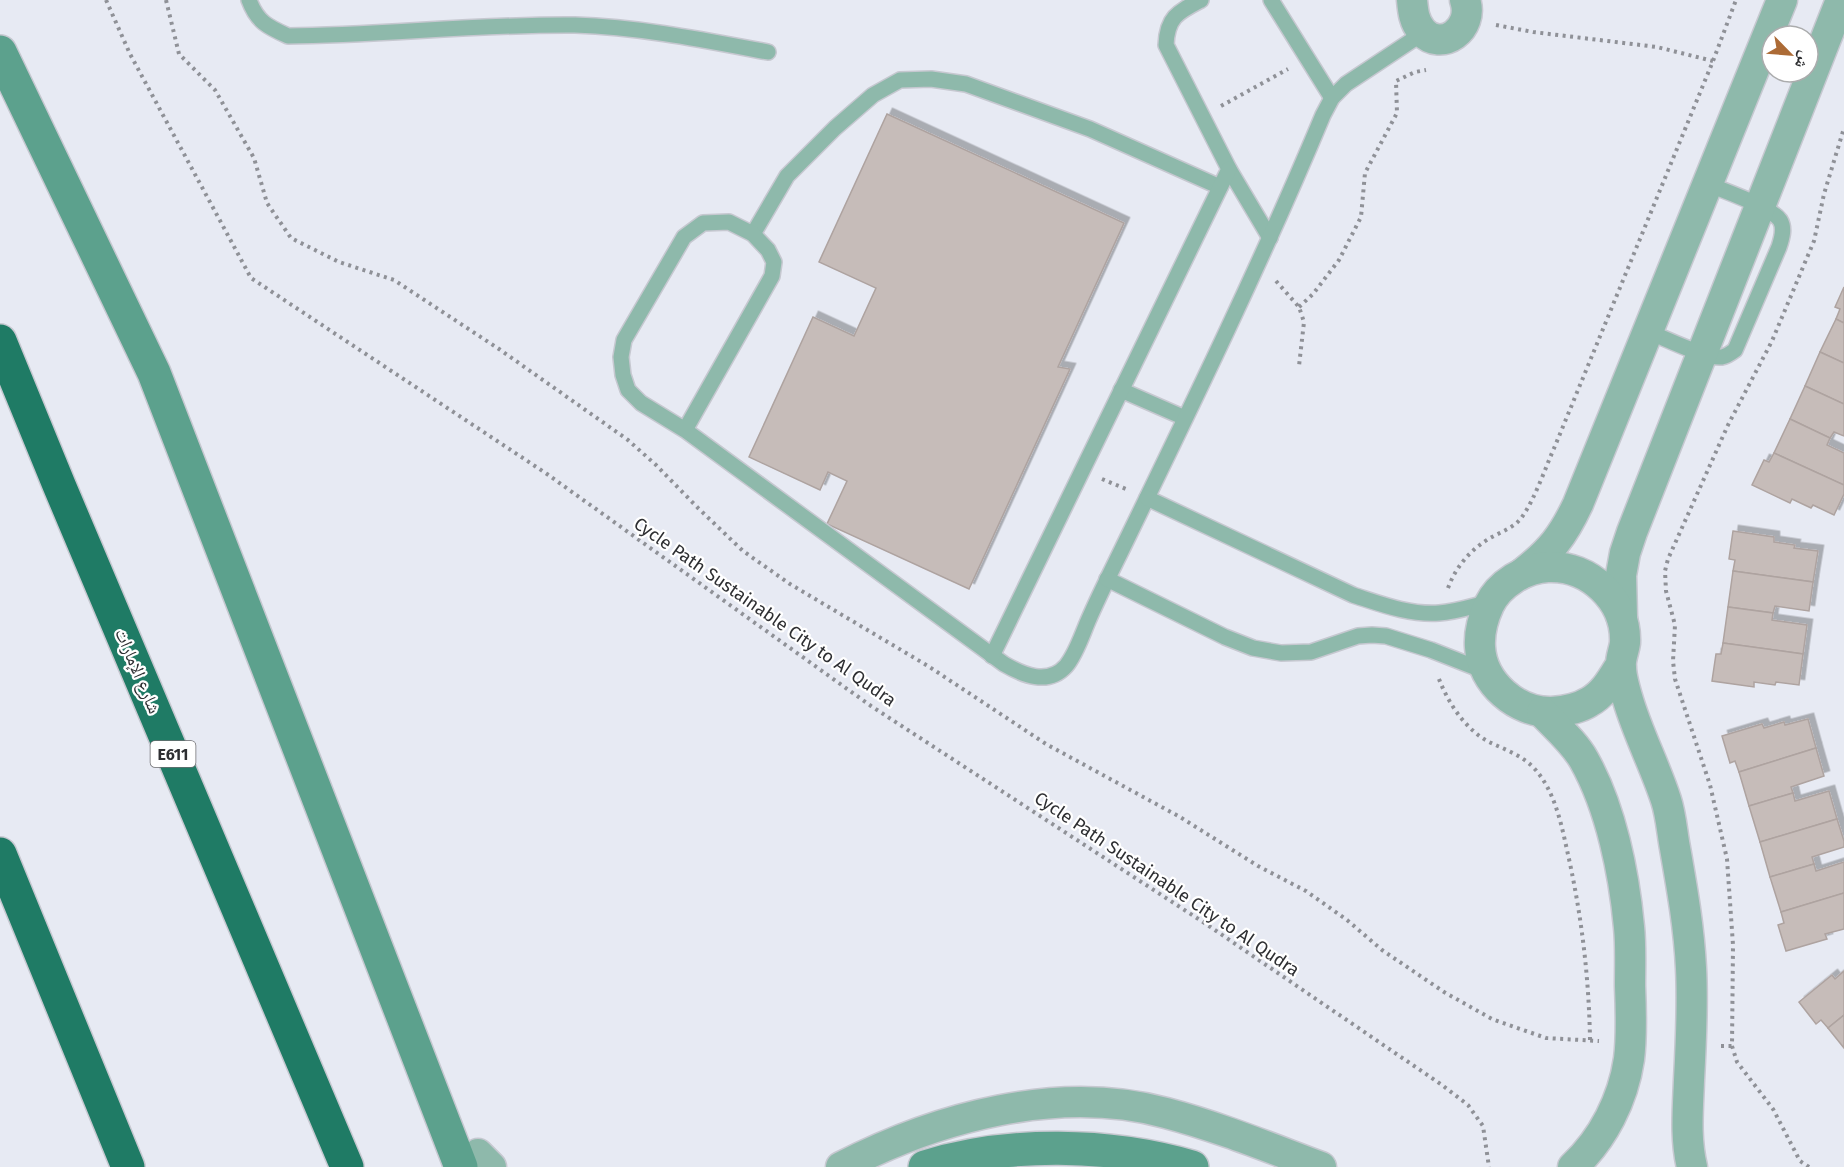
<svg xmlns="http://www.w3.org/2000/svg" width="1844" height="1167" viewBox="0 0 1844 1167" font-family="'Fira Sans','Noto Naskh Arabic',sans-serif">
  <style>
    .building { fill: #c6bcb9; stroke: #aea3a0; stroke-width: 1.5; filter: url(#shadow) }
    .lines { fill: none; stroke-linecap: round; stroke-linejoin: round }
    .lane-casing { stroke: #c6c8d0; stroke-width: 18 }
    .street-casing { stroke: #c6c8d0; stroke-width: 33 }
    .secondary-casing { stroke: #c6c8d0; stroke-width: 36 }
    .highway-casing { stroke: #c6c8d0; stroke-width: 36 }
    .path { stroke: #8f9197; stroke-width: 4; stroke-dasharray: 3 4.5; stroke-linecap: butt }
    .lane { stroke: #8eb9ab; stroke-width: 15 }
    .street { stroke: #8eb9ab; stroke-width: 30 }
    .secondary { stroke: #5ca18d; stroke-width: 33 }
    .highway { stroke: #1f7b65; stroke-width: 33 }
    .labels { text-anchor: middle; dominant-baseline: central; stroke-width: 4.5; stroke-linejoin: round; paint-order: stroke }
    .shield { fill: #fff; stroke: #6d6d70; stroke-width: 1.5 }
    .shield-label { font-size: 16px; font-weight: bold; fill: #2e2f32 }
    .street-label { font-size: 18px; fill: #2e2f32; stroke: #fff }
  </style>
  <defs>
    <filter id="shadow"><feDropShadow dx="5.5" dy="-5.5" stdDeviation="0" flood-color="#0004"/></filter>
  </defs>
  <rect width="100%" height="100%" fill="#e7eaf3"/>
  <g class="building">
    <polygon points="887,114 1124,223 1058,367 1070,369 969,589 827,524 847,481 828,472 820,490 749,457 813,317 854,336 876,288 819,262"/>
    <polygon points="1844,287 1844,323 1836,319 1840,309 1835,307"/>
    <polygon points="1836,319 1844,323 1844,363 1820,352"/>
    <polygon points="1820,352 1844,363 1844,404 1805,386"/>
    <polygon points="1805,386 1844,404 1844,436 1834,432 1830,438 1790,419"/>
    <polygon points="1790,419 1830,438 1827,445 1844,453 1844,485 1774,453"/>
    <polygon points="1774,453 1844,485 1844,494 1834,515 1813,505 1811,508 1792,499 1790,503 1752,485 1764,460 1769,462"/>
    <polygon points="1733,531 1774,537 1774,542 1795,545 1794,548 1818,551 1813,582 1733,571 1735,560 1729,559"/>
    <polygon points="1733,571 1813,582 1809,611 1775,606 1773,613 1728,607"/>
    <polygon points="1728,607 1773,613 1772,620 1807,625 1803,654 1723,643"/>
    <polygon points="1723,643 1803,654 1799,685 1776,682 1775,685 1754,682 1754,687 1712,681 1716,654 1721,654"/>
    <polygon points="1808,719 1816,748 1739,772 1735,761 1730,763 1722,736 1762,724 1764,728 1784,722 1785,725"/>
    <polygon points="1816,748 1824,776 1791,787 1793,793 1749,806 1739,772"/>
    <polygon points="1829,791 1837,819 1760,842 1749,806 1793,793 1795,801"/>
    <polygon points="1837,819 1844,841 1844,847 1812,857 1814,864 1770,877 1760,842"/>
    <polygon points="1844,862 1844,893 1781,912 1770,877 1814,864 1816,871"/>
    <polygon points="1844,893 1844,929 1825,934 1827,939 1786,951 1778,925 1784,923 1781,912"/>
    <polygon points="1844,971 1844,1015 1828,1028 1821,1020 1816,1024 1799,1002 1832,975 1835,979"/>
    <polygon points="1844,1015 1844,1048 1828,1028"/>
  </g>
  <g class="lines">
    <defs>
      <g id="lane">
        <path d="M249 0C257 22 268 27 288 36 384 35 479 24 575 25 640 27 704 40 768 52"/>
        <path d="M1201 0C1178 12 1167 17 1166 45L1229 169 1270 238"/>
        <polyline points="1271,0 1332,98"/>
        <polyline points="753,234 787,176 835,128 873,95 900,80 931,79 966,84 1090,129 1220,187"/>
        <path d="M1649 332C1665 338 1706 359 1722 357 1727 356 1731 353 1735 350L1779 247C1782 238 1785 228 1780 220 1770 206 1724 191 1708 184"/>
        <polyline points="1121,390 1185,418"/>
        <path d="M685 430 772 276 774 262 768 250 753 234 729 222 703 223 684 237 624 340 621 357 623 375 628 390 641 403 685 430 1004 664C1023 675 1048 686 1066 666 1076 654 1082 635 1088 621 1100 593 1114 566 1127 539 1195 399 1263 259 1323 115L1332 98 1346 84 1423 33"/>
        <path d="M1147 498 1353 595C1381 604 1409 615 1439 613 1456 612 1473 606 1490 602"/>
        <polyline points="1107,579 1225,637 1253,648 1281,653 1311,652 1358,636 1372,635 1386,636 1431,650 1487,672"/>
        <polyline points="992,656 1229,169"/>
      </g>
      <g id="street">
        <path d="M1412 0C1413 11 1414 22 1422 31 1441 53 1475 29 1465 0"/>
        <path d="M1523 573C1551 551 1563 536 1578 504L1782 0"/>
        <polyline points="1622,618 1621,575 1625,553 1632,532 1841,0"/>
        <path d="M1620 666C1612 679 1604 694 1589 702 1578 709 1565 711 1552 712 1517 713 1482 683 1480 647 1479 632 1483 618 1489 605 1499 584 1525 568 1548 567 1589 565 1627 600 1625 643 1624 651 1620 659 1621 667 1621 677 1625 690 1628 700 1638 734 1655 766 1666 800 1671 815 1672 832 1675 848 1682 888 1689 927 1691 968 1693 1005 1691 1043 1689 1080 1688 1109 1685 1138 1692 1167"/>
        <path d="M1542 712C1556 727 1574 742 1584 760 1611 808 1624 873 1629 927 1631 946 1630 967 1630 986 1631 1010 1632 1036 1629 1059 1623 1100 1603 1139 1573 1167"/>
        <polyline points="478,1154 491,1167"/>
        <path d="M841 1167C938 1117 1058 1084 1166 1113 1219 1127 1270 1148 1321 1167"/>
      </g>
      <g id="secondary">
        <polyline points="0,52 154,373 461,1167"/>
        <path d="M925 1167C1008 1141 1109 1143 1192 1167"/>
      </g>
      <g id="highway">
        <polyline points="0,341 59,485 347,1167"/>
        <polyline points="0,854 128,1167"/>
      </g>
    </defs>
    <use href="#lane" class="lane-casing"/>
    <use href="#street" class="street-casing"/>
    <use href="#secondary" class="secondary-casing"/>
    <use href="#highway" class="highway-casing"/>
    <g class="path">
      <polyline points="106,0 130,54 251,278 547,474 871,706 1206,924 1442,1085 1468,1105 1483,1126 1489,1167"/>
      <polyline points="166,0 179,54 215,90 254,158 267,203 291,238 339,262 394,280 499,349 628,440 656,465 698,508 743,551 790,584 928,666 1046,744 1180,817 1258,866 1306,891 1347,920 1382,950 1444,992 1492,1019 1546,1038 1599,1041"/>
      <polyline points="1496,25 1533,32 1657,47 1713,61"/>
      <polyline points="1221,106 1288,69"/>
      <polyline points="1276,281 1299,307 1304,322 1299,366"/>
      <polyline points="1299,307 1313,294 1339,260 1361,217 1365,173 1397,113 1396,81 1415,72 1426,70"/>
      <polyline points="1102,479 1126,489"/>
      <path d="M1448 588C1456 566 1472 548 1492 537 1503 531 1515 527 1522 517 1535 499 1546 466 1555 446L1713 61 1736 0"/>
      <path d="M1439 679C1448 703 1466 730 1489 742 1504 749 1521 755 1533 767 1556 791 1562 828 1569 859 1582 919 1589 979 1590 1040"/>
      <polyline points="1721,1046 1732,1046"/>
      <polyline points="1809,1167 1800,1161 1773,1109 1737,1062 1732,1046 1733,945 1727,859 1710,785 1675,679 1673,661 1675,625 1666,591 1665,571 1668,559 1728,425 1772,341 1814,241 1824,194 1844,128"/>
    </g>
    <use href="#lane" class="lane"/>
    <use href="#street" class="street"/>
    <use href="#secondary" class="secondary"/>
    <use href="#highway" class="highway"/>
  </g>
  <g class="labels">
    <rect class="shield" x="150.5" y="741" width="45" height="26" rx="4.5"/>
    <g class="shield-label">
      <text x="173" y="754">E611</text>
    </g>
    <g class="street-label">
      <text transform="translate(765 612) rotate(35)">Cycle Path Sustainable City to Al Qudra</text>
      <text transform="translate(138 671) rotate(67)">شارع الإمارات</text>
      <text transform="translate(1167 884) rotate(34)">Cycle Path Sustainable City to Al Qudra</text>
    </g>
  </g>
  <g transform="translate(1790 54) rotate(115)"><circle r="28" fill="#ffffff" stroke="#abacad" stroke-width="1.5"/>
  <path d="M0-4.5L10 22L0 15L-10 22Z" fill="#ac6b36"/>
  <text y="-9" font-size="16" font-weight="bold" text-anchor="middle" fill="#2e2f32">ش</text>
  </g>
</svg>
